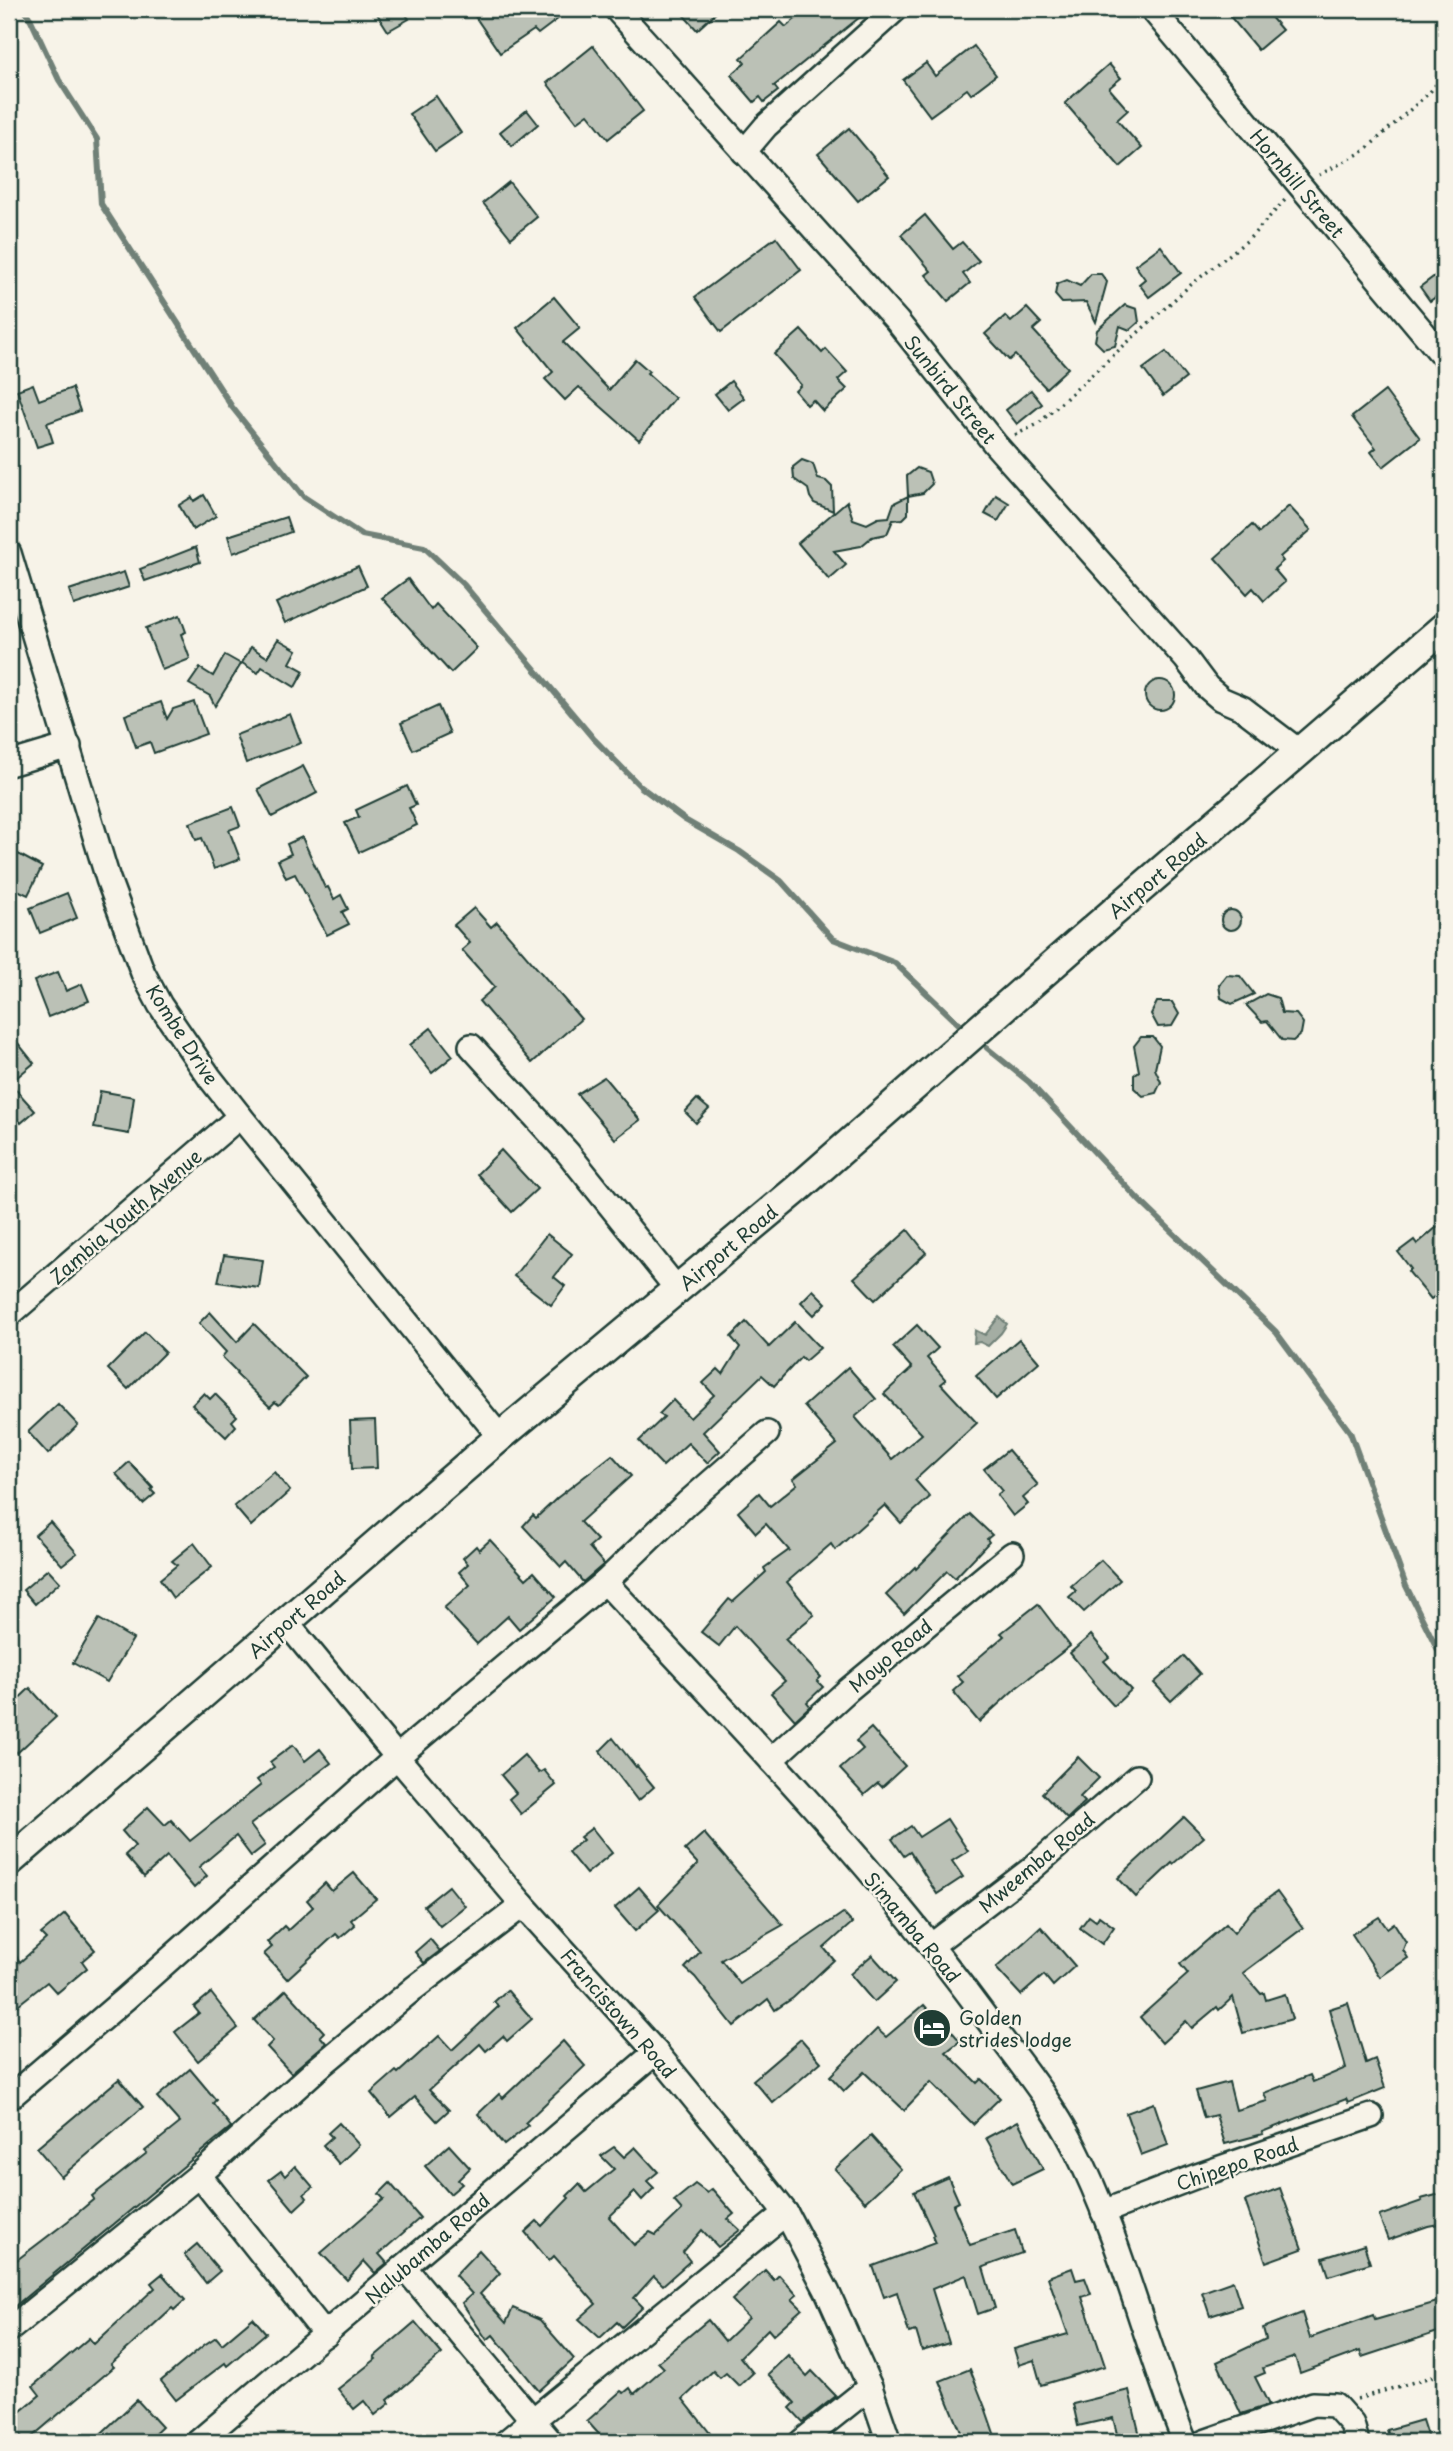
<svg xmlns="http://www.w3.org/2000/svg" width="1453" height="2451" viewBox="0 0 1453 2451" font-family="'Playpen Sans',sans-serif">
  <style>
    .water { fill: #a4ada3; stroke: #6f8077; stroke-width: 2 }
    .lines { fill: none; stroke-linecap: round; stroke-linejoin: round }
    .stream { stroke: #6f8077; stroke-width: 6 }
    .building { fill: #bbc1b6; stroke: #1f3d34; stroke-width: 2 }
    .minor-casing { stroke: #1f3d34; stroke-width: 28 }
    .tertiary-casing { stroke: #1f3d34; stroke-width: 33 }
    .path { stroke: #1f3d34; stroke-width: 3.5; stroke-dasharray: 2 5; stroke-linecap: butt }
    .minor { stroke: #f7f3e8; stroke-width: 23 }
    .tertiary { stroke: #f7f3e8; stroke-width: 28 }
    .labels { text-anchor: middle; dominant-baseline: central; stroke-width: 5; stroke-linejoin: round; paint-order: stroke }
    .street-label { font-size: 19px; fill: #1f3d34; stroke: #f7f3e8 }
    .poi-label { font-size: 19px; fill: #1f3d34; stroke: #f7f3e8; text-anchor: start }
  </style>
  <rect width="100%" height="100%" fill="#f7f3e8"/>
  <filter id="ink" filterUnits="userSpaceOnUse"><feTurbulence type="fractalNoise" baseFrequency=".0143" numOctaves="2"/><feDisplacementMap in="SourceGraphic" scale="14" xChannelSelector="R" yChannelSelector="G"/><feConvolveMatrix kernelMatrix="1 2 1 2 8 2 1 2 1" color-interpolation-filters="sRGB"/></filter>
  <g filter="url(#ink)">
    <polygon class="water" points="999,1317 1007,1324 1001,1333 988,1346 980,1342 974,1343 975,1330 985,1335"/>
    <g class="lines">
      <g class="stream">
        <polyline points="24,9 31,20 59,80 97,139 101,204 232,407 304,497 362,535 424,547 464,585 593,738 641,787 685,820 739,851 781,881 833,939 895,963 964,1029"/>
        <polyline points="987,1048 1029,1082 1139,1200 1276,1332 1350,1432 1406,1586 1444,1662"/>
      </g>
    </g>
    <g class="building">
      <polygon points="374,9 402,9 409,19 388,31"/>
      <polygon points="470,9 571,9 538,34 534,30 500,53"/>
      <polygon points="678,9 720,9 697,30"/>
      <polygon points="807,9 870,9 774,86 778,91 764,102 760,97 754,102 731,75 745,63 741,58 781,22 786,27"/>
      <polygon points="1224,9 1264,9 1282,30 1258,50"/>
      <polygon points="593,46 643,111 608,139 588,114 577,122 547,83"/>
      <polygon points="974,46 996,75 971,94 967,89 930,116 903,80 926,63 935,76"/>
      <polygon points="1109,64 1121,78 1109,88 1128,110 1117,120 1142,148 1120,167 1065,103"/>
      <polygon points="436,96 461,133 435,151 409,114"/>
      <polygon points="527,110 538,124 512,146 500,132"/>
      <polygon points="849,128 889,176 858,201 818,154"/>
      <polygon points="509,182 537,217 511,238 483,203"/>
      <polygon points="925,215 953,249 962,242 979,261 963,274 970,283 948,301 926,275 931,271 901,235"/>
      <polygon points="776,237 801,270 721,332 695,297"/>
      <polygon points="1161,246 1181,273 1149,297 1139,284 1145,279 1135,265"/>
      <polygon points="1091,274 1101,274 1107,282 1096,322 1086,302 1062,303 1055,295 1057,284 1067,280 1080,286"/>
      <polygon points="1436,275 1444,286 1444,291 1430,301 1420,287"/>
      <polygon points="554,297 580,328 563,342 609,390 635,359 649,371 647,373 675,398 639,440 579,387 565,400 545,379 553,372 517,328"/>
      <polygon points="1125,305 1137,309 1139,322 1130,330 1120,326 1115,346 1103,349 1095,341 1097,330"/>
      <polygon points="1027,308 1041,323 1033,330 1068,368 1046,388 1015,355 1009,360 985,334 1005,316 1011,322"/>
      <polygon points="801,330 822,353 826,349 847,372 838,380 847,389 823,411 813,400 807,405 795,391 801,385 774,354"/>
      <polygon points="1166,352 1186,378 1163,396 1143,369"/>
      <polygon points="731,381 744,398 728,410 715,394"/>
      <polygon points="33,384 39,400 72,388 80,411 47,423 53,442 37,447 17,390"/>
      <polygon points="1031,390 1042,404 1017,424 1006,410"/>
      <polygon points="1385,391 1420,438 1383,467 1371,452 1376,448 1352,417"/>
      <polygon points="802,460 813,464 818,479 826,481 832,487 833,511 814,503 810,497 808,489 794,479 793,467"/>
      <polygon points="917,468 928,472 932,484 923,493 908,496 907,476"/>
      <polygon points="204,495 216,516 193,530 179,505 192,497 194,501"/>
      <polygon points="996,495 1009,503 998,521 985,514"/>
      <polygon points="908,496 908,514 903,519 893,520 887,534 872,537 861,546 834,551 846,565 829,580 798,543 847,501 853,519 867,524 878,518 889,517 894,503"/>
      <polygon points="1289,506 1311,530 1280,557 1283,561 1274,569 1285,582 1264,601 1253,588 1247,594 1215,558 1252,525 1259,533"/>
      <polygon points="286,517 291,532 233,553 228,536"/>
      <polygon points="196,547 200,562 145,581 140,569"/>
      <polygon points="358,566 367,586 285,623 276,603"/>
      <polygon points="124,572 129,587 74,605 69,590"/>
      <polygon points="408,579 431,610 436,604 477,648 451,673 382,598"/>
      <polygon points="180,615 186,632 181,634 190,659 162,670 146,628"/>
      <polygon points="278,639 297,650 290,663 304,671 295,687 262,667 258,673 242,663 251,647 267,657"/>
      <polygon points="225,655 241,664 215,706 210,696 189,684 200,668 213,676"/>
      <circle cx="1160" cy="695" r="15"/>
      <polygon points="161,702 167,719 173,709 194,702 206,734 154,753 150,742 136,747 125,715"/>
      <polygon points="438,706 450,733 413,750 401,723"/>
      <polygon points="290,714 301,743 246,763 236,735"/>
      <polygon points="303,766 317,793 272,817 258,789"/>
      <polygon points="407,786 416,805 409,808 417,825 359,852 345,823 359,817 356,810"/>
      <polygon points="233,807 240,826 229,830 240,859 214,869 202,838 196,840 190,823"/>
      <polygon points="302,837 325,888 328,887 334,899 341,895 348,909 342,912 349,924 327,935 295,874 286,878 278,860 291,854 287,844"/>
      <polygon points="9,849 42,867 28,895 9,886"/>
      <polygon points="67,893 77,918 40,933 30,908"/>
      <polygon points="474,908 491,927 497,922 581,1019 532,1063 479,1001 495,987 462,950 470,943 454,925"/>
      <circle cx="1231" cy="920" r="10"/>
      <polygon points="58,972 66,991 82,984 89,1001 48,1017 34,981"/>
      <polygon points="1227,975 1240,976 1254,994 1232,1004 1221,998 1219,985"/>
      <polygon points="1266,994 1278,998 1282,1013 1296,1014 1303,1023 1301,1034 1293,1041 1282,1040 1267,1021 1262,1022 1246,1005"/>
      <polygon points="1157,1002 1172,1002 1179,1014 1172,1026 1158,1027 1151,1014"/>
      <polygon points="431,1028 453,1056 432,1073 410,1045"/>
      <polygon points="9,1032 34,1063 10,1083 35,1111 21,1123 9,1109"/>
      <polygon points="1141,1037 1153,1037 1160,1046 1155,1069 1161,1082 1156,1093 1143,1096 1134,1088 1134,1075 1139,1071 1134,1046"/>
      <polygon points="604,1077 640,1120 615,1139 577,1094"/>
      <polygon points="100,1091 134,1097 129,1134 94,1128"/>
      <polygon points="697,1099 709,1109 696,1123 685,1112"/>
      <polygon points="501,1150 537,1189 512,1212 477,1174"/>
      <polygon points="1444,1221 1444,1289 1431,1299 1408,1271 1411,1269 1398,1252 1414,1240 1417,1244"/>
      <polygon points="908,1230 926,1253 875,1300 854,1278"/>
      <polygon points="547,1234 572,1254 554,1277 565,1286 551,1305 514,1276"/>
      <polygon points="224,1255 263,1260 259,1288 218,1282"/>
      <polygon points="813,1290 826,1303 814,1315 801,1302"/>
      <polygon points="210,1312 237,1342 254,1324 306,1377 279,1405 275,1402 270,1407 236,1374 237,1372 222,1357 226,1352 199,1323"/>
      <polygon points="746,1322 769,1347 795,1322 820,1348 805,1361 801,1357 774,1386 762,1375 703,1432 720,1451 707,1463 688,1443 663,1466 639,1441 664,1417 659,1414 673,1400 690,1418 714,1395 703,1383 718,1369 723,1374 740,1347 731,1337"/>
      <polygon points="917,1325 938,1348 927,1358 946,1380 941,1384 977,1423 915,1480 930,1497 901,1523 885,1505 835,1550 831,1544 787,1582 814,1615 785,1639 821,1677 817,1681 823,1687 807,1702 810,1706 795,1720 771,1693 785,1681 735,1626 719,1646 701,1632 729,1599 733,1602 766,1572 764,1568 789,1550 766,1524 756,1533 738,1512 759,1493 770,1506 797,1484 793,1479 837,1444 804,1406 848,1367 876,1399 855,1417 892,1459 922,1434 884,1394 912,1368 893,1347"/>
      <polygon points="145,1332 165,1352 128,1389 108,1369"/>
      <polygon points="1019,1339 1039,1362 996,1399 976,1376"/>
      <polygon points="204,1393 210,1399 215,1394 237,1416 232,1421 236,1426 226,1437 192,1405"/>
      <polygon points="58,1404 78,1425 48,1454 28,1432"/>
      <polygon points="375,1420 377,1468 352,1469 350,1421"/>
      <polygon points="1008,1450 1038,1485 1023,1498 1028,1504 1013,1516 997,1495 1002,1491 984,1469"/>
      <polygon points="612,1455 631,1476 580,1522 597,1540 589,1547 604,1564 583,1582 566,1562 561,1567 523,1526 533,1515 536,1518 557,1498"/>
      <polygon points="129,1462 153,1488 151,1490 155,1494 143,1504 116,1474"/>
      <polygon points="274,1472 290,1491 251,1526 234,1506"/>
      <polygon points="970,1514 992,1535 987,1539 989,1542 955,1578 947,1571 904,1614 886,1595 915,1567 916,1569"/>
      <polygon points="50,1522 77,1553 62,1565 35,1535"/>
      <polygon points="490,1540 526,1579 534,1572 556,1597 519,1629 508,1616 477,1644 444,1608 470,1585 459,1572 468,1564 463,1558 476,1546 479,1550"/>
      <polygon points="194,1543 212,1567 173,1598 160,1579 177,1565 172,1561"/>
      <polygon points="1101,1560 1120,1580 1084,1612 1069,1597 1076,1591 1071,1586"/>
      <polygon points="48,1569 60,1582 35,1604 23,1590"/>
      <polygon points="1038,1604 1070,1646 1016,1688 979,1722 953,1691 963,1682 957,1676 1004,1636 1001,1633"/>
      <polygon points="99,1619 133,1639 107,1682 73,1663"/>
      <polygon points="1091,1635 1109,1657 1104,1661 1131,1690 1114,1706 1092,1682 1093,1681 1070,1653"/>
      <polygon points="1184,1656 1200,1674 1171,1701 1154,1683"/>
      <polygon points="30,1688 56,1717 17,1753 9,1744 9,1708"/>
      <polygon points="871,1728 905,1766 882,1787 878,1783 864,1795 840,1769 863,1749 856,1741"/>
      <polygon points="613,1738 636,1767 637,1766 654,1787 638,1801 600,1751"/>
      <polygon points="293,1745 305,1761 320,1749 331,1763 250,1825 265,1845 251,1856 236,1836 199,1867 207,1876 194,1888 167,1856 144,1877 125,1855 135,1846 122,1831 148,1807 165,1825 171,1820 190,1841 261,1785 257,1780 274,1767 270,1762"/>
      <polygon points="524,1755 539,1773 544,1770 556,1785 521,1814 509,1799 516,1793 501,1775"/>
      <polygon points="1078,1757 1099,1778 1080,1797 1085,1802 1067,1819 1042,1793"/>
      <polygon points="1184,1817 1204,1837 1173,1864 1172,1863 1136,1897 1118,1878"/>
      <polygon points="947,1819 968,1851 952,1861 963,1877 937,1894 910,1852 904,1856 892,1839 911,1826 919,1837"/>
      <polygon points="592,1828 612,1853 586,1874 568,1852 583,1840 580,1837"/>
      <polygon points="704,1833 783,1925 721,1960 740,1984 843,1913 852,1923 824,1948 834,1960 793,1998 775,2010 768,1999 734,2026 695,1977 685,1968 700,1952 658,1905 698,1864 685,1850"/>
      <polygon points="354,1873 376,1899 351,1920 355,1925 340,1938 336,1934 287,1979 264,1954 272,1947 267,1942 284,1926 288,1930 313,1907 307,1900 325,1883 332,1891"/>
      <polygon points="449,1886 465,1906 440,1926 424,1906"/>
      <polygon points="639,1887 659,1910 635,1931 615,1908"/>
      <polygon points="1277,1892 1303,1928 1243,1973 1261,1994 1264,1993 1266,2000 1285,1994 1292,2019 1243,2033 1233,1997 1219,2010 1217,2007 1192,2028 1186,2021 1162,2043 1140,2017 1188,1974 1180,1964 1226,1924 1234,1933 1252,1910"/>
      <polygon points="65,1914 95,1950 82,1961 87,1968 57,1993 47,1982 9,2012 9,1946 20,1962 46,1939 41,1934"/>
      <polygon points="1089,1916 1096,1921 1099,1916 1114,1927 1102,1944 1080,1928"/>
      <polygon points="1379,1917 1387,1928 1394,1923 1406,1942 1403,1950 1408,1958 1380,1977 1352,1934"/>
      <polygon points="1041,1927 1075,1966 1053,1986 1044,1975 1021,1995 996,1968"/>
      <polygon points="430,1939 440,1951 424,1963 415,1952"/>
      <polygon points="872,1955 896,1982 874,2002 850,1974"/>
      <polygon points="286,1990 324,2032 320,2036 326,2043 291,2073 267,2047 273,2041 254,2020"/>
      <polygon points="507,1990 532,2019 507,2041 503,2036 486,2051 480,2044 429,2090 449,2110 437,2121 415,2097 391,2117 371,2093 396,2071 398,2073 439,2036 452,2050 499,2006 494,2002"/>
      <polygon points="211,1993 238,2028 198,2061 175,2032 199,2013 194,2007"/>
      <polygon points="1348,2003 1366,2063 1375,2059 1385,2088 1348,2103 1346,2099 1262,2132 1263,2134 1225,2144 1216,2115 1204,2118 1196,2091 1229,2082 1236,2110 1267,2101 1264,2093 1310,2075 1313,2082 1346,2068 1329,2009"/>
      <polygon points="924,2005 939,2022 942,2020 960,2041 946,2052 977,2083 981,2079 1000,2098 973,2124 931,2082 904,2110 864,2072 844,2091 830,2076 877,2029 886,2037"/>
      <polygon points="801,2039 821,2062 773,2103 753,2080"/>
      <polygon points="563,2041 585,2066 525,2123 528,2126 504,2145 478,2114 499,2094 503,2098"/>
      <polygon points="190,2069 216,2100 213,2103 231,2127 9,2311 9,2266 68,2221 94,2199 92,2196 147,2153 145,2151 180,2123 157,2097"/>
      <polygon points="119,2079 143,2107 61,2177 37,2148"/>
      <polygon points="1154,2103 1168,2145 1141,2155 1126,2113"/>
      <polygon points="1018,2121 1043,2169 1012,2184 986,2138"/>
      <polygon points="339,2123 359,2145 339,2164 323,2145 332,2137 328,2133"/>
      <polygon points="871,2136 901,2169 865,2202 835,2169"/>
      <polygon points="449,2145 470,2168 458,2180 462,2184 450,2194 425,2166"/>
      <polygon points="614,2147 624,2157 635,2147 658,2172 647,2181 654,2188 642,2200 635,2192 609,2217 634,2245 650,2232 656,2235 682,2210 674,2201 695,2184 707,2193 712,2189 734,2214 728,2219 740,2230 718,2247 702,2230 683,2252 690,2261 663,2285 654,2276 634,2298 643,2307 622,2327 617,2322 600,2338 579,2319 596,2304 554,2256 549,2261 525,2232 537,2221 542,2226 569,2198 567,2196 579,2184 586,2192 614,2169 601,2156"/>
      <polygon points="295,2166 313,2187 304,2194 307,2198 294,2210 269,2180 281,2171 285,2176"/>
      <polygon points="948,2177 959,2202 953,2205 970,2245 1015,2230 1022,2253 983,2267 995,2308 978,2314 966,2275 932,2289 949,2343 922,2351 916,2331 909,2333 897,2292 884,2297 873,2266 935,2243 932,2236 934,2235 914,2192"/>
      <polygon points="390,2183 420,2218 379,2254 387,2263 375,2273 364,2261 347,2280 321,2253 384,2199 379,2194"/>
      <polygon points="1280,2188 1302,2249 1266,2262 1245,2201"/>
      <polygon points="1444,2193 1444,2223 1428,2226 1388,2240 1379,2216 1422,2201 1421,2199"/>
      <polygon points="197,2244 220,2271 206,2283 184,2255"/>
      <polygon points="1364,2245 1370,2263 1329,2276 1323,2258"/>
      <polygon points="479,2250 500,2273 480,2294 506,2323 513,2308 540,2320 574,2359 539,2391 493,2335 487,2340 462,2303 472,2294 455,2275"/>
      <polygon points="1072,2268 1076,2280 1085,2278 1091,2294 1082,2297 1105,2366 1041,2385 1034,2360 1019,2365 1014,2349 1068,2334 1048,2277"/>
      <polygon points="765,2270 774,2280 779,2275 797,2295 792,2299 802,2309 773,2335 768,2329 740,2357 753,2373 739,2386 726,2373 720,2378 713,2371 683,2399 717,2442 680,2442 674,2435 667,2442 627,2442 620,2434 611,2442 606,2442 587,2421 621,2391 624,2393 630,2388 634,2394 664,2368 658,2362 708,2320 725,2341 749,2318 732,2300"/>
      <polygon points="162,2274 185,2300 174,2310 172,2308 111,2364 114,2367 26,2442 9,2421 40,2395 33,2386 89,2338 94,2344 155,2288 151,2283"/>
      <polygon points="1233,2281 1241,2306 1210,2316 1202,2292"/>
      <polygon points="1444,2300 1444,2330 1362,2357 1360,2351 1300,2373 1295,2357 1263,2368 1265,2373 1255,2377 1269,2405 1241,2414 1217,2362 1266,2339 1263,2328 1302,2313 1310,2338 1373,2315 1375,2320"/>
      <polygon points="253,2318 266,2333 227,2366 225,2363 176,2400 161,2381 204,2345 216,2337 222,2344"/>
      <polygon points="415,2322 442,2354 388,2400 390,2403 375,2415 364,2401 354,2409 338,2389 376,2359 374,2357"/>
      <polygon points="788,2355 807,2376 812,2371 836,2396 803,2422 790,2408 795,2403 768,2374"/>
      <polygon points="970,2369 986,2410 997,2442 965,2442 940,2381"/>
      <polygon points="1129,2390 1141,2440 1119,2442 1113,2418 1078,2426 1073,2404"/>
      <polygon points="137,2400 162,2427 148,2440 143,2435 135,2442 92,2442"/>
      <polygon points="1422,2420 1429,2442 1391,2442 1387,2430"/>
    </g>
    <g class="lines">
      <defs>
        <g id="minor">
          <polyline points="616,9 897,321 995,444 1186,659 1207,687 1221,699 1242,708 1300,752"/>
          <polyline points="1152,9 1444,357"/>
          <polyline points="744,152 766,126 896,9"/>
          <polyline points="9,553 108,879 143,973 160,1005 210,1078 240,1116 500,1437"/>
          <polyline points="9,764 69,746"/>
          <polyline points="471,1046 568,1153 677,1289"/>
          <polyline points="9,1315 240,1116"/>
          <path d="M605 1582C735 1721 868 1858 981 2011 1013 2055 1049 2097 1074 2146 1122 2240 1145 2345 1185 2442"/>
          <polyline points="286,1622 397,1757 523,1905 656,2052 733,2146 786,2213 827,2291 870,2387 889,2442"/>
          <polyline points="771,1760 848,1690 1012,1554"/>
          <polyline points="932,1945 1029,1871 1137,1777"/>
          <polyline points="9,2098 126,1998 397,1757 605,1582 687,1503 767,1433"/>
          <polyline points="199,2175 326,2335"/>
          <polyline points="1103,2212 1197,2176 1371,2116"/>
          <polyline points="404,2267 551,2442"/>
          <polyline points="9,2330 199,2175 318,2068 413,1989 523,1905"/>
          <polyline points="198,2442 656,2052"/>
          <polyline points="506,2442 786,2213"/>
          <polyline points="801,2442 870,2387"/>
          <polyline points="1204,2442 1313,2404 1335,2405 1352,2424 1357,2442"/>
        </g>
        <polyline id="tertiary" points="9,1862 500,1437 796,1190 1081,940 1444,627"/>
      </defs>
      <use href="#minor" class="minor-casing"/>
      <use href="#tertiary" class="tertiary-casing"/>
      <g class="path">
        <polyline points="1319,175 1364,151 1430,92 1444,74"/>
        <polyline points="1015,435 1038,424 1187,288 1249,239 1285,200"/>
        <polyline points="1357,2399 1444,2373"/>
      </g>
      <use href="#minor" class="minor"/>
      <use href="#tertiary" class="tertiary"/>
    </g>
  </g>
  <defs>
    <symbol id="hotel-disc" viewBox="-11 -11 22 22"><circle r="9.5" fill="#1f3d34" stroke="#f7f3e8"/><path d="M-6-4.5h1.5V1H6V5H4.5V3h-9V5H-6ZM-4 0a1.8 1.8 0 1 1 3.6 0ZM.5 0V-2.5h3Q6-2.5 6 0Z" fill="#fff"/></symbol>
  </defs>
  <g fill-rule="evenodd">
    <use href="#hotel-disc" x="910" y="2006" width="44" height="44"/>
  </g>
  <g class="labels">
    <g class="street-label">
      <text transform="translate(1298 183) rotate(50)">Hornbill Street</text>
      <text transform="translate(951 389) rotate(51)">Sunbird Street</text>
      <text transform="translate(1157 875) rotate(-40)">Airport Road</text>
      <text transform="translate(183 1034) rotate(57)">Kombe Drive</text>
      <text transform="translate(125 1216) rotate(-41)">Zambia Youth Avenue</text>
      <text transform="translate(728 1247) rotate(-40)">Airport Road</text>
      <text transform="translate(296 1614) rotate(-41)">Airport Road</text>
      <text transform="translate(890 1655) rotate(-40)">Moyo Road</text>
      <text transform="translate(1036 1862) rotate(-40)">Mweemba Road</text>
      <text transform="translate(913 1927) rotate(50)">Simamba Road</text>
      <text transform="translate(619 2013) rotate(49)">Francistown Road</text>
      <text transform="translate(1237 2163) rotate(-19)">Chipepo Road</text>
      <text transform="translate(427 2248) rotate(-41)">Nalubamba Road</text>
    </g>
    <g class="poi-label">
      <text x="959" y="2017">Golden<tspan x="959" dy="22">strides lodge</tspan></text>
    </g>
  </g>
  <rect width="1453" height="2451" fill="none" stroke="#f7f3e8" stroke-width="35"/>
  <rect x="18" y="18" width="1418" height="2416" fill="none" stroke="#1f3d34" stroke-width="2.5" filter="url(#ink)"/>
</svg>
